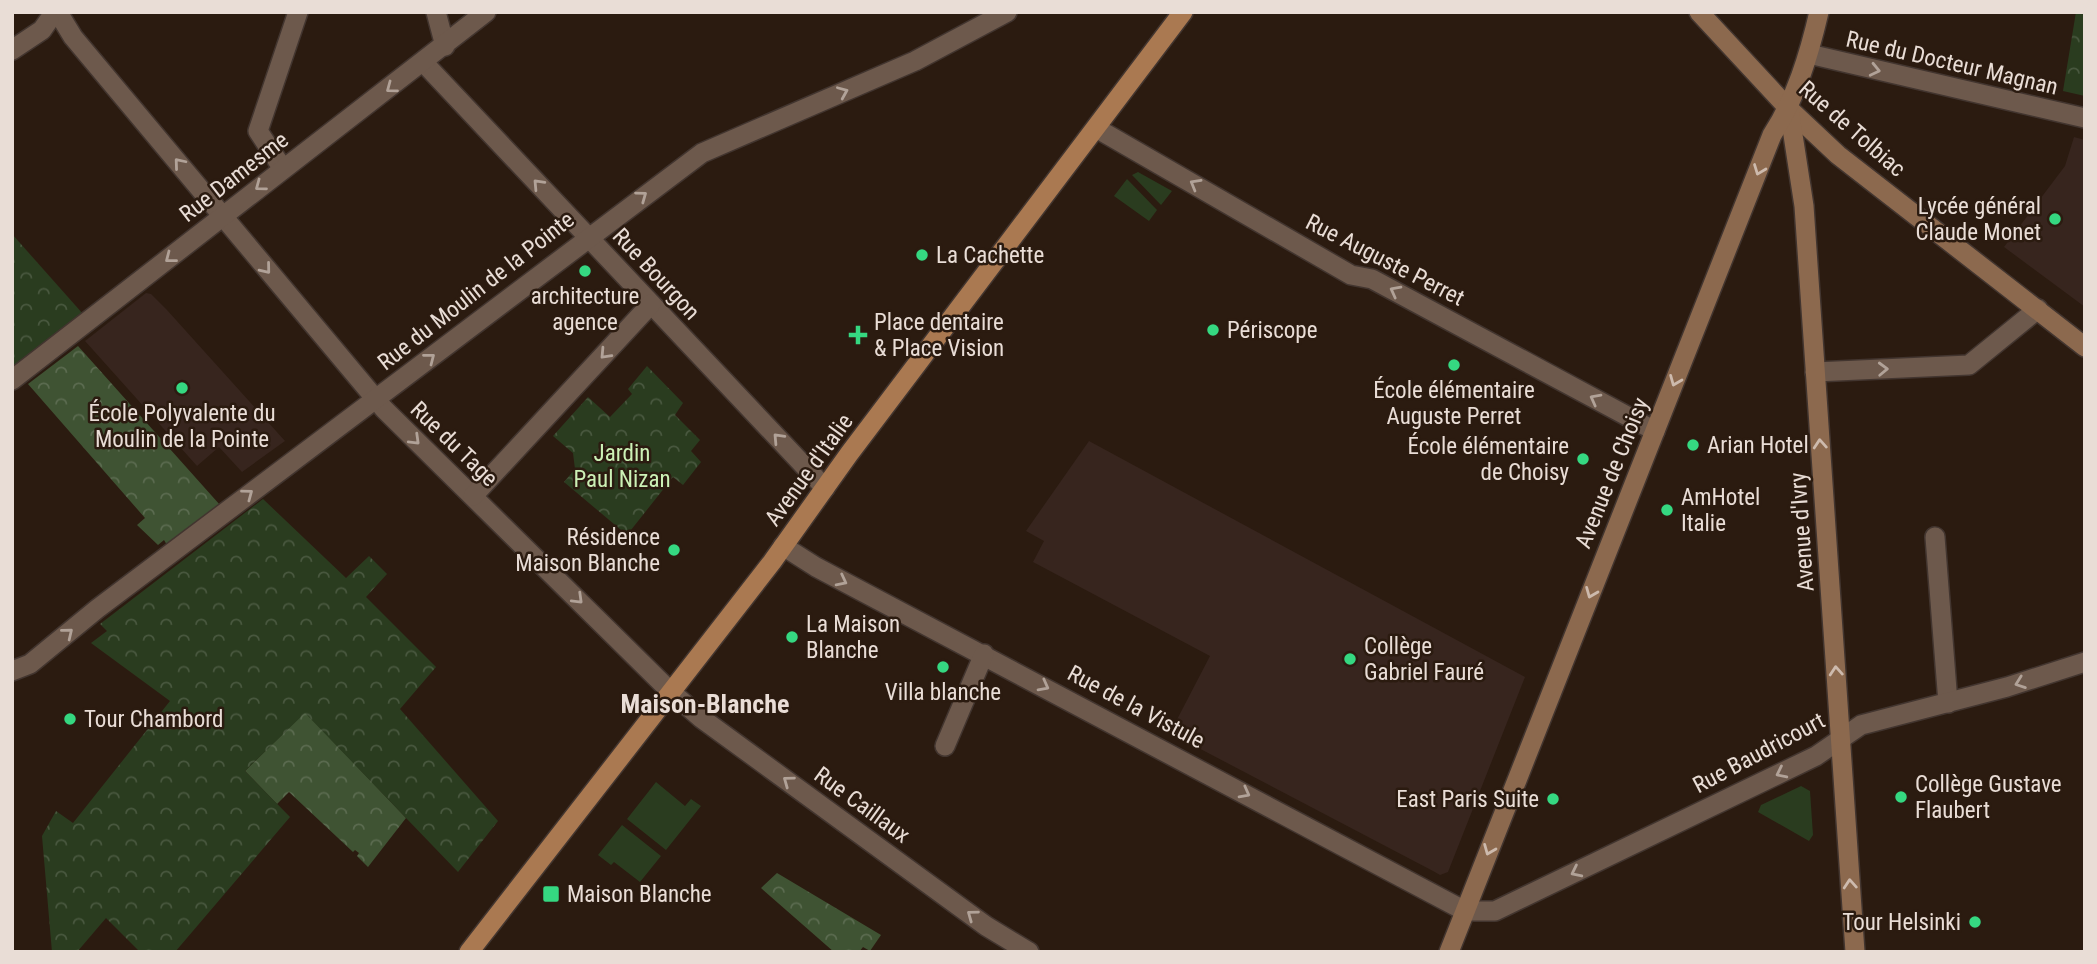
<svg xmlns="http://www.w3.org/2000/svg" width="2097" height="964" viewBox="0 0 2097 964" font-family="'Roboto Condensed',sans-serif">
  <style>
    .education { fill: #37251e }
    .green { fill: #2a3c1f }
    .forest { fill: url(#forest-crowns) }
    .park { fill: url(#park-crowns) }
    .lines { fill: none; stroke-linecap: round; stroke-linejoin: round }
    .minor-casing { stroke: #42352f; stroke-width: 22 }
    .secondary-casing { stroke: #42352f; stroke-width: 22 }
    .primary-casing { stroke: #42352f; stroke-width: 22 }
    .minor { stroke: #6d594c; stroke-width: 19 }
    .secondary { stroke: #8c694e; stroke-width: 19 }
    .primary { stroke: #aa7951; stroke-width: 19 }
    .oneway { stroke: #b1a298 }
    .oneway2 { stroke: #cdbaad }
    .poi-dot { fill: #35d881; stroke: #2b1b10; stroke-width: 2.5 }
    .labels { text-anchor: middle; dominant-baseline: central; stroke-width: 5; stroke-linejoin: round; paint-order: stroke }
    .street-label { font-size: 23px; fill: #e9ddd6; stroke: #2b1b10 }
    .poi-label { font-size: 23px; fill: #e9ddd6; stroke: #2b1b10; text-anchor: start }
    .park-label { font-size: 23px; fill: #ccf1b6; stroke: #2b1b10 }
    .quarter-label { font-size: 26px; font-weight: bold; fill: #e9ddd6; stroke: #2b1b10 }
  </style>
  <defs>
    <pattern id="forest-crowns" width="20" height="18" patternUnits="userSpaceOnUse" patternTransform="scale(1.75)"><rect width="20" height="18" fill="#3f5333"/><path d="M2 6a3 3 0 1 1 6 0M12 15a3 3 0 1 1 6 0" fill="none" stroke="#5b6b50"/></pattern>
    <pattern id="park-crowns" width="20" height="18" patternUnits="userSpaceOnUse" patternTransform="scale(1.75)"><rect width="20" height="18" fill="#2a3c1f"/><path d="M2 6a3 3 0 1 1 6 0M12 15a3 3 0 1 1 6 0" fill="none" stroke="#49583f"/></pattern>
  </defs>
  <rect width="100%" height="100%" fill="#2b1b10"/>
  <g class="education">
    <polygon points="2074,137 2085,140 2085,307 2004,247 2065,166"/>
    <polygon points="146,293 151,294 167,310 285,441 242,472 219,447 197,466 85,341"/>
    <polygon points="1089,441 1525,677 1448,872 1440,875 1433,871 1170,733 1210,656 1033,562 1044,541 1026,531"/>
  </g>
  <g class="green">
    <polygon points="1138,172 1172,191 1161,205 1132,175"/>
    <polygon points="1127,179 1157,210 1149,221 1114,196"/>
    <polygon points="656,782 685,806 691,799 701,806 666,850 627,819"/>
    <polygon points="1801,786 1810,791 1813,835 1809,841 1758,812 1761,805"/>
    <polygon points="622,825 661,856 640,882 614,862 611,865 598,855"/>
  </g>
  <g class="forest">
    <polygon points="78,346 220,505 167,545 164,540 158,545 137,525 145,518 28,384"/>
    <polygon points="305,712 406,818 368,867 357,856 359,853 355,850 353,852 289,792 277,804 245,771"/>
    <polygon points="777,873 881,935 870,951 863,947 859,952 834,952 761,888"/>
  </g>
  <g class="park">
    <polygon points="2076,12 2085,12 2085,96 2063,91"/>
    <polygon points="12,234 83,314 12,367"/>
    <polygon points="647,366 683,403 675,415 700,440 691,451 701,462 683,485 673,477 627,535 564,482 575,469 573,453 553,436 588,397 610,417 632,394 628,389"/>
    <polygon points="263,499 346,578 369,556 387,574 366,597 436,667 400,709 498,821 458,872 305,713 245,771 290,817 175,952 140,952 106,918 77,952 52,952 42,836 56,811 73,823 170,701 91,643 107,631 100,624"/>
  </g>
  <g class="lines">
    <defs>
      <g id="minor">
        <polyline points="436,12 445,46"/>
        <polyline points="62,19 73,37 384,409 670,691 701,718 986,926 1029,952"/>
        <polyline points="12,50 42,30 49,20"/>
        <polyline points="1809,54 2085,118"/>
        <polyline points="424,63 825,488"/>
        <polyline points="1096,128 1351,275 1372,279 1655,431"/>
        <polyline points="283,169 258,131 298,12"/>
        <polyline points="1815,372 1969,365 2038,309"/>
        <polyline points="12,380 486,12"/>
        <polyline points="473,496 651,304"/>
        <polyline points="1935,537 1948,703"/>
        <polyline points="783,546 816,567 1465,911 1495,911 1816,756 1861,725 2007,687 2085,662"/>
        <polyline points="12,671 30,664 97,609 702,153 915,61 1007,12"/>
        <polyline points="945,746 984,654"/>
      </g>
      <g id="secondary">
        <polyline points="1699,12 1789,109 1838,155 2085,347"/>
        <polyline points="1789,109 1804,206 1855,952"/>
        <path d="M1449 952 1772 135C1796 98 1809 55 1819 12"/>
      </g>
      <polyline id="primary" points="469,952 772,562 849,454 1183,12"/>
    </defs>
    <use href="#minor" class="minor-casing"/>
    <use href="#secondary" class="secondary-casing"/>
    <use href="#primary" class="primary-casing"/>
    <use href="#minor" class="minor"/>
    <use href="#secondary" class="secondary"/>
    <use href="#primary" class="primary"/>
  </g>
  <defs><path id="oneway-chevron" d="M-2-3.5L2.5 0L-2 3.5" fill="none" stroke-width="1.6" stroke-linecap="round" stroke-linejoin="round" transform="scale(1.75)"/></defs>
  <g class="oneway">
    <use href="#oneway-chevron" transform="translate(1875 70) rotate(13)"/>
    <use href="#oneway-chevron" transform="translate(391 88) rotate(143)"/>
    <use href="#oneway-chevron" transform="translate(843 92) rotate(-23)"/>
    <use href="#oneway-chevron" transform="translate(179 163) rotate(-130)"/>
    <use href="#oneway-chevron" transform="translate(538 184) rotate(-133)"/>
    <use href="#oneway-chevron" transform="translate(1195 184) rotate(-150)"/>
    <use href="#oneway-chevron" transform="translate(260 186) rotate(143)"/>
    <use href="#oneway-chevron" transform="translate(642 196) rotate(-36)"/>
    <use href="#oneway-chevron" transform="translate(170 258) rotate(142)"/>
    <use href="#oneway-chevron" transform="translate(266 269) rotate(51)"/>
    <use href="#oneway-chevron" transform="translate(1395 291) rotate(-152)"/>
    <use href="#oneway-chevron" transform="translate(605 354) rotate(133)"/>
    <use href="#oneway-chevron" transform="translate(430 358) rotate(-38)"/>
    <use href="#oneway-chevron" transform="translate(1883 369) rotate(-2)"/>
    <use href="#oneway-chevron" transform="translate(1595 399) rotate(-152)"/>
    <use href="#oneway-chevron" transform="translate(778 438) rotate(-133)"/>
    <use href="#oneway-chevron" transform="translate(415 440) rotate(44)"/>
    <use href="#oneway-chevron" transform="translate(248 494) rotate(-37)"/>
    <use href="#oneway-chevron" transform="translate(842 581) rotate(27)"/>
    <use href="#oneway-chevron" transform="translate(578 599) rotate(44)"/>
    <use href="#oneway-chevron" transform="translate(68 633) rotate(-39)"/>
    <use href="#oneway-chevron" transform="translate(2020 683) rotate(160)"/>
    <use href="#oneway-chevron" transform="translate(1044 686) rotate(28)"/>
    <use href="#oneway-chevron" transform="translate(1781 773) rotate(154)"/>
    <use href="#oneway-chevron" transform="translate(788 781) rotate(-144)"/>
    <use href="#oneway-chevron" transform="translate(1245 793) rotate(28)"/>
    <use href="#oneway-chevron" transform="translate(1576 872) rotate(154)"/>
    <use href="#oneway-chevron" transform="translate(972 915) rotate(-144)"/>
  </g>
  <g class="oneway2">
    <use href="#oneway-chevron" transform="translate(1759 170) rotate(111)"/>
    <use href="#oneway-chevron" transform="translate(1675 381) rotate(112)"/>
    <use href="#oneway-chevron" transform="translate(1820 444) rotate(-94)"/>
    <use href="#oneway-chevron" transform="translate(1591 593) rotate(112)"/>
    <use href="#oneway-chevron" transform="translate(1836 671) rotate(-94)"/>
    <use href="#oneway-chevron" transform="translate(1489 850) rotate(112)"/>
    <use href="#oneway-chevron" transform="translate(1850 884) rotate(-94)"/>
  </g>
  <g class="poi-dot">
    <circle cx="2055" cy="219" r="7"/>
    <circle cx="922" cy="255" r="7"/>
    <circle cx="585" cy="271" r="7"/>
    <circle cx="1213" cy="330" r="7"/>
    <path d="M854.5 324.5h7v7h7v7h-7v7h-7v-7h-7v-7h7z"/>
    <circle cx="1454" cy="365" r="7"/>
    <circle cx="182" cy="388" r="7"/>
    <circle cx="1693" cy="445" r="7"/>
    <circle cx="1583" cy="459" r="7"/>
    <circle cx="1667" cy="510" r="7"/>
    <circle cx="674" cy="550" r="7"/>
    <circle cx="792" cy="637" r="7"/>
    <circle cx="1350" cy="659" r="7"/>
    <circle cx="943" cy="667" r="7"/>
    <circle cx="70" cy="719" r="7"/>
    <circle cx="1901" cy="797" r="7"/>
    <circle cx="1553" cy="799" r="7"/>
    <rect x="542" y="885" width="18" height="18" rx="3.5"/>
    <circle cx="1975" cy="922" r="7"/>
  </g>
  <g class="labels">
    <g class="street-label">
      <text transform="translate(1952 63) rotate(13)">Rue du Docteur Magnan</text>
      <text transform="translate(1852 129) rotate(41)">Rue de Tolbiac</text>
      <text transform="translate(234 177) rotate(-38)">Rue Damesme</text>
      <text transform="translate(1385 260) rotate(27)">Rue Auguste Perret</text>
      <text transform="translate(656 274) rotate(47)">Rue Bourgon</text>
      <text transform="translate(476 291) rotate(-38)">Rue du Moulin de la Pointe</text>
      <text transform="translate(454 444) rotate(44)">Rue du Tage</text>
      <text transform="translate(809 470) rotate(-54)">Avenue d'Italie</text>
      <text transform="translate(1612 473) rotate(-68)">Avenue de Choisy</text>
      <text transform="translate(1802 532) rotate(-94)">Avenue d'Ivry</text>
      <text transform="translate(1136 707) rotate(28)">Rue de la Vistule</text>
      <text transform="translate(1759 753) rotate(-28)">Rue Baudricourt</text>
      <text transform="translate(862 805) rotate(36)">Rue Caillaux</text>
    </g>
    <g class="poi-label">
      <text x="2041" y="206" text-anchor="end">Lycée général<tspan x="2041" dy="26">Claude Monet</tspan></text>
      <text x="936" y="255">La Cachette</text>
      <text x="585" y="296" text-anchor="middle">architecture<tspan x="585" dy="26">agence</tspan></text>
      <text x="874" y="322">Place dentaire<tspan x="874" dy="26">&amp; Place Vision</tspan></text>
      <text x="1227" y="330">Périscope</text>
      <text x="1454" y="390" text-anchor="middle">École élémentaire<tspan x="1454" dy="26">Auguste Perret</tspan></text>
      <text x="182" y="413" text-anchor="middle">École Polyvalente du<tspan x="182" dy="26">Moulin de la Pointe</tspan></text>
      <text x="1707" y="445">Arian Hotel</text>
      <text x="1569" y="446" text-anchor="end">École élémentaire<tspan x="1569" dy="26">de Choisy</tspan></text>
      <text x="1681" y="497">AmHotel<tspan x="1681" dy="26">Italie</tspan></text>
      <text x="660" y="537" text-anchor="end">Résidence<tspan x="660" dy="26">Maison Blanche</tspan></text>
      <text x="806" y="624">La Maison<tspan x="806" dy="26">Blanche</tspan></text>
      <text x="1364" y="646">Collège<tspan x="1364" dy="26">Gabriel Fauré</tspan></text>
      <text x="943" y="692" text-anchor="middle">Villa blanche</text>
      <text x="84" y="719">Tour Chambord</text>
      <text x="1915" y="784">Collège Gustave<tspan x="1915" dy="26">Flaubert</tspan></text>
      <text x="1539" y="799" text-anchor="end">East Paris Suite</text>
      <text x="567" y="894">Maison Blanche</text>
      <text x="1961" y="922" text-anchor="end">Tour Helsinki</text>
    </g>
    <g class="park-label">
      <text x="622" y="453">Jardin<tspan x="622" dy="26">Paul Nizan</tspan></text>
    </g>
    <g class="quarter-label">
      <text x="705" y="704">Maison-Blanche</text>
    </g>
  </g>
  <rect width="2097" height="964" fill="none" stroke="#e9ddd6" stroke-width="28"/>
</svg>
